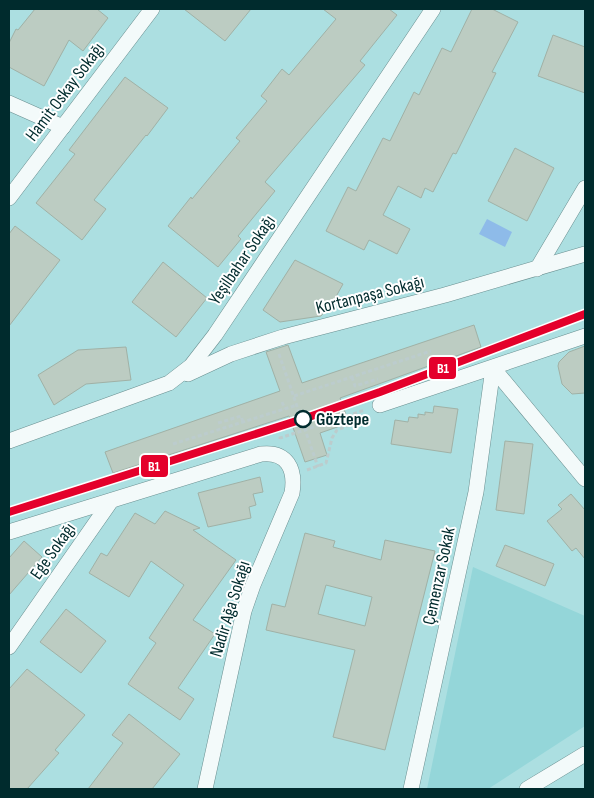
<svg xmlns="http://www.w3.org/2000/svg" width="594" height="798" viewBox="0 0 594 798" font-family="'Sofia Sans Condensed',sans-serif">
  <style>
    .green { fill: #94d6d9 }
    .water { fill: #8ebbe9 }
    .building { fill: #bcccc2; stroke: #a0b1a6; fill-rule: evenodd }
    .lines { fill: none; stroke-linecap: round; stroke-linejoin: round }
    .street-casing { stroke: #698f90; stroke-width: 16 }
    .path { stroke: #bccccd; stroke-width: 3; stroke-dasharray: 4 2.5; stroke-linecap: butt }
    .street { stroke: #f3fafa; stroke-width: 15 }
    .rail-1-casing { stroke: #fff; stroke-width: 11 }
    .rail-1 { stroke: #e4002b; stroke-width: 8 }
    .stop-dot { fill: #fff; stroke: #002b2d; stroke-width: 2.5 }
    .labels { text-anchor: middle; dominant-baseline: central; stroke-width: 4; stroke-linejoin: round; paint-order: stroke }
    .street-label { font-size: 18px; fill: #002b2d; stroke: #fff }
    .stop-label { font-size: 18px; font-weight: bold; fill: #002b2d; stroke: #fff; text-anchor: start }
    .line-badge { stroke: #fff; stroke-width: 2 }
    .badge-label { font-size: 14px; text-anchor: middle; font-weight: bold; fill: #fff }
  </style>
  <rect width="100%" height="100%" fill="#acdfe1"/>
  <polygon class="green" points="473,567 585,616 585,726 488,789 427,789"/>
  <polygon class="water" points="487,219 512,232 505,247 479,234"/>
  <g class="building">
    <polygon points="35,9 97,9 108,18 83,51 69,40 44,86 9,67 9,43 16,29 18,30"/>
    <polygon points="184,9 251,9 225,41"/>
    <polygon points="323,9 389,9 397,15 360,61 365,65 265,182 275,191 238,236 241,239 218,267 168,226 191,197 192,199 240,141 236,138 267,101 261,96 282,69 289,75 336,19"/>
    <polygon points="472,9 492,9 518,22 492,72 496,73 456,154 453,153 433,192 425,188 421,198 398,186 383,215 410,229 397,254 369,240 364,250 326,231 348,187 356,191 383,138 390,141 414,92 419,95 442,48 451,52"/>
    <polygon points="553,35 585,47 585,93 538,76"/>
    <polygon points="125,77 168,108 147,136 146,135 94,200 106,209 82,240 36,203 75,154 69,150"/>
    <polygon points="515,148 554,168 527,221 488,201"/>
    <polygon points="15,226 60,260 9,326 9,234"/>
    <polygon points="295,260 343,284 333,302 321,316 280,322 263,310"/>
    <polygon points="163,262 207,298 176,337 132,302"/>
    <polygon points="474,325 481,347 340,398 349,423 320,433 327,455 305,462 289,416 113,473 105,452 280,391 266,352 288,345 302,383"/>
    <polygon points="585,346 585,393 572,394 562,384 558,366 559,362 569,352"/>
    <polygon points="126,347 131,380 86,384 54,405 38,375 78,350"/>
    <polygon points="434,406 458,409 451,453 391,444 395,420 408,422 409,417 418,418 418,414 425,415 425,412 433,413"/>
    <polygon points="505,441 533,444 524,514 496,510"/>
    <polygon points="260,477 263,492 253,494 256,505 249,507 251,518 208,527 198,493"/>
    <polygon points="571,494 585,510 585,559 576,548 572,551 547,521 562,509 558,505"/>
    <polygon points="165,511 200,528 193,530 236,560 193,620 215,634 178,688 194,699 180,720 128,684 156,643 149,638 184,585 151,561 129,597 89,573 101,553 107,556 135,513 155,524"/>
    <path d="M305 533 335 541 333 547 381 560 385 540 435 551 385 750 333 737 355 650 266 630 272 604 285 607ZM326 585 372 597 365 626 318 614Z"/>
    <polygon points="24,541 42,557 9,595 9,558"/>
    <polygon points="505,545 554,564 545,586 496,566"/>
    <polygon points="66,609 106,641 81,673 40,642"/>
    <polygon points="27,669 85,715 55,750 59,753 27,789 9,789 9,689"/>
    <polygon points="129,714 180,754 152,789 88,789 123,743 112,735"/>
  </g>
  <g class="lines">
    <defs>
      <g id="street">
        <polyline points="9,103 63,127"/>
        <polyline points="9,198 152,9"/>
        <polyline points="537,269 585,188"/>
        <polyline points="493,368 585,479"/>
        <polyline points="188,374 231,354 283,337 445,295 585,254"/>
        <polyline points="380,405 585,336"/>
        <polyline points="9,441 169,383 191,366 215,335 433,9"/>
        <path d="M9 532 261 454C287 451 296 469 292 493L253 585 244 611 205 789"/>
        <polyline points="9,647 111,501"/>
        <polyline points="411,789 476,492 493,368"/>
        <polyline points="527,789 585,754"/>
      </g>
    </defs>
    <use href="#street" class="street-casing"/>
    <g class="path">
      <polyline points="279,354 318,467"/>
      <polyline points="352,377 355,386 378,379"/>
      <polyline points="294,396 431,351"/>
      <polyline points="282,402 285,409"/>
      <polyline points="218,423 241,416 243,422"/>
      <polyline points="280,439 280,438 365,410"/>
      <polyline points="173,444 297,405"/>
      <polyline points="307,470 326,463 332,438 337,430 370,417"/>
    </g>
    <use href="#street" class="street"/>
    <defs>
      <polyline id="rail-1" points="9,512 306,418 380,392 585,314"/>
    </defs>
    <use href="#rail-1" class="rail-1-casing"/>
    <use href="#rail-1" class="rail-1"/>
  </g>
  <circle class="stop-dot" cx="303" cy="419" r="8"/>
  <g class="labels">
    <g class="street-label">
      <text transform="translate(65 92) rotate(-53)">Hamit Oskay Sokağı</text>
      <text transform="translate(242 260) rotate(-56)">Yeşilbahar Sokağı</text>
      <text transform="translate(370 295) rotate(-14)">Kortanpaşa Sokağı</text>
      <text transform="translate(53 551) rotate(-55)">Ege Sokağı</text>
      <text transform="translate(439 576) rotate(-78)">Çemenzar Sokak</text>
      <text transform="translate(230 609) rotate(-73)">Nadir Ağa Sokağı</text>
    </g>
    <g class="stop-label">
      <text x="316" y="419">Göztepe</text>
    </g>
  </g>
  <g class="line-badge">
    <rect x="428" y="356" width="29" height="24" rx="5" fill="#e4002b"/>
    <rect x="140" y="454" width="29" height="24" rx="5" fill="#e4002b"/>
  </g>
  <g class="badge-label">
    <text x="443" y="373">B1</text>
    <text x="154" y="471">B1</text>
  </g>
  <rect width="594" height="798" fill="none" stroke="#002b2d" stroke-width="20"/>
</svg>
